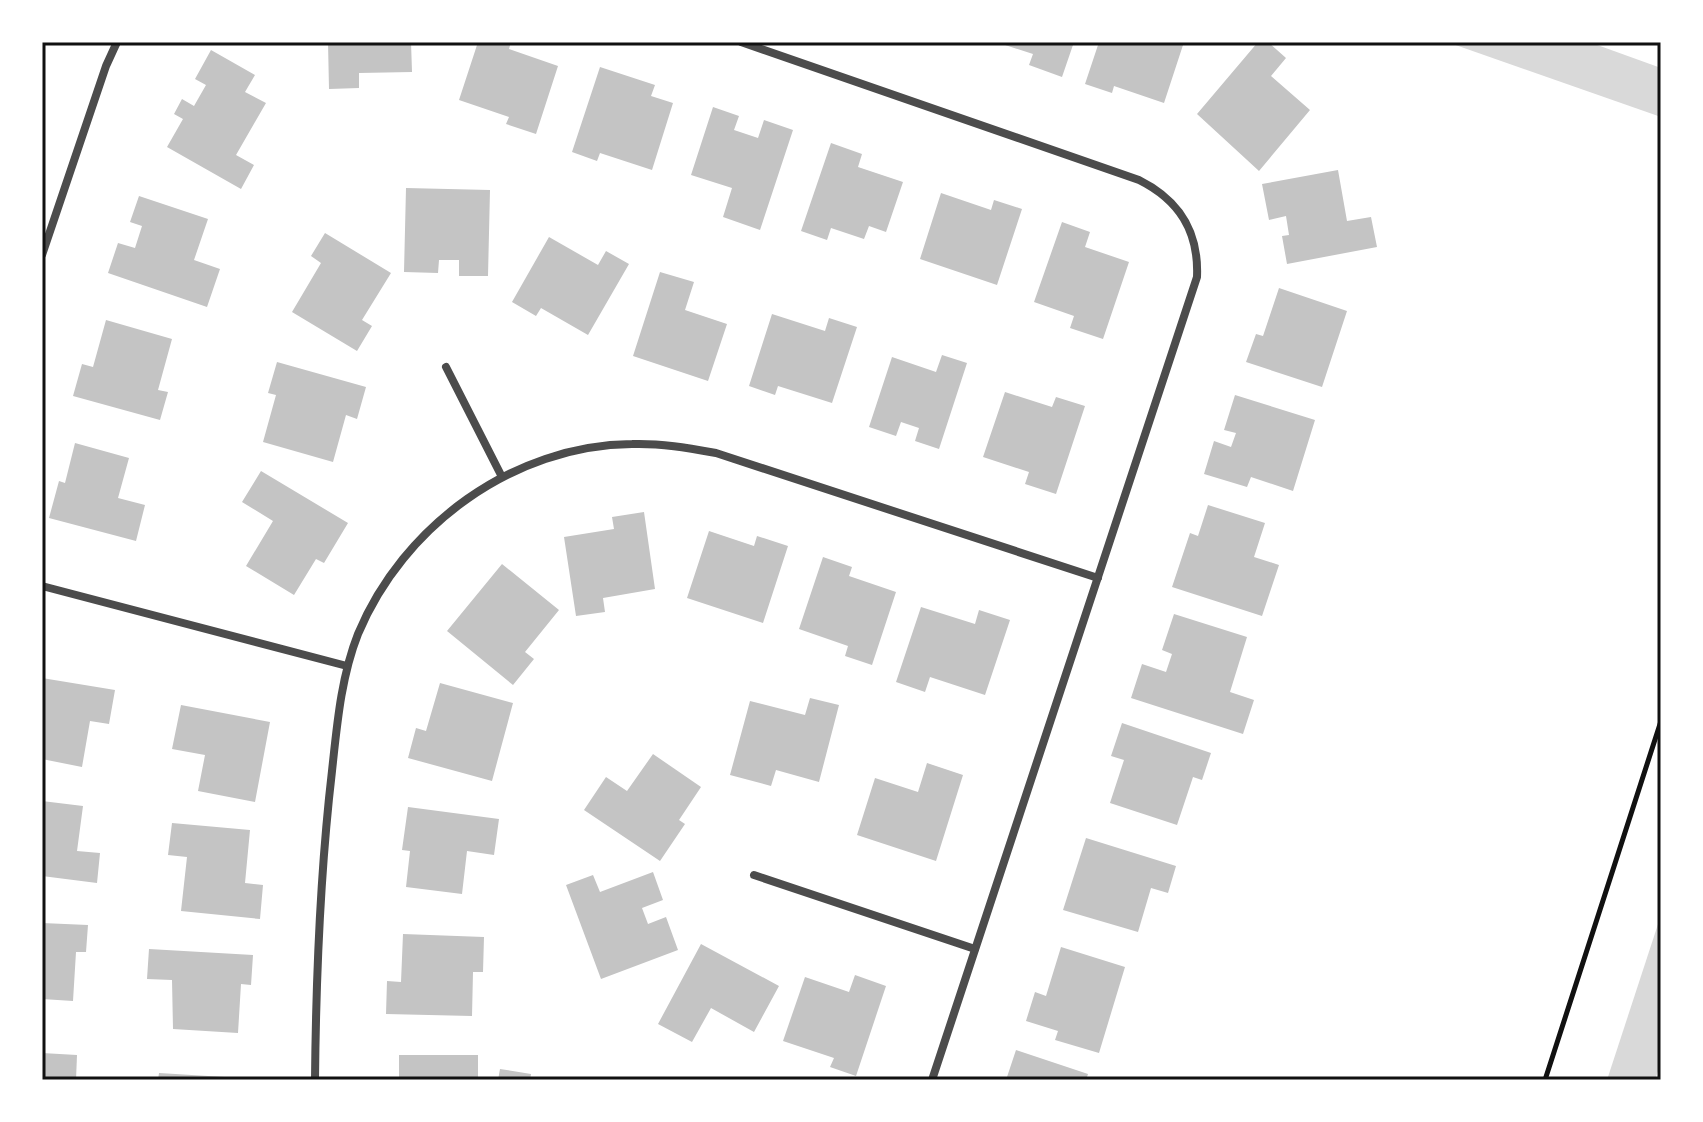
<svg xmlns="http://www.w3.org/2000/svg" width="1703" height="1122" viewBox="0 0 1703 1122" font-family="'Roboto Condensed',sans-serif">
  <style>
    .water { fill: #d9d9d9 }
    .building { fill: #c4c4c4 }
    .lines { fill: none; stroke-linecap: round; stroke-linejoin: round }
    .path { stroke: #111; stroke-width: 5 }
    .minor { stroke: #4c4c4c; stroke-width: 8 }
    .neatline { fill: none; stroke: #111; stroke-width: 3 }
  </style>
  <rect width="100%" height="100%" fill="#fff"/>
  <g class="water">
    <polygon points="1447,42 1589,42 1661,68 1661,117"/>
    <polygon points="1661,915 1661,1062 1655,1080 1607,1080"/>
  </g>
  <g class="building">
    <polygon points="328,42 411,42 412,72 359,73 359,88 329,89"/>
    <polygon points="478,42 511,42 509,49 558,66 536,134 506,124 509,117 459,100"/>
    <polygon points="1074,42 1062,77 1029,65 1033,54 999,43"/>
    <polygon points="1099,42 1184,42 1164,103 1114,86 1112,93 1085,84"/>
    <polygon points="1258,42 1268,42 1286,58 1271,76 1310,110 1259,171 1197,114"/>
    <polygon points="211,50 255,75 245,92 266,103 236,155 254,165 241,189 167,147 183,119 174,114 182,99 194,106 206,85 195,79"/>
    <polygon points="600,67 655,85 651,96 673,103 652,170 600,153 597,161 572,152"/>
    <polygon points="713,107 739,116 734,130 758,138 764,120 793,130 760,230 723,217 732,188 691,175"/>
    <polygon points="831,143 862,154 858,167 903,182 886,232 869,226 864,239 831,228 827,240 801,231"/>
    <polygon points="1338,170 1347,221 1371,217 1377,247 1287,264 1282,236 1289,235 1286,216 1269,220 1262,184"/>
    <polygon points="406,188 490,190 488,276 459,276 459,260 439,260 438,273 404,272"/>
    <polygon points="941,193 991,210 994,200 1022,209 997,285 920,259"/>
    <polygon points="139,196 208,219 194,260 220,269 207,307 108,273 118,243 135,248 142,226 130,222"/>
    <polygon points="1062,222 1090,232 1085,247 1129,262 1103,339 1070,328 1074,316 1034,302"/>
    <polygon points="325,233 391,273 362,320 372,326 357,351 292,312 321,263 311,256"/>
    <polygon points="549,237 598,265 606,251 629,264 588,335 541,308 536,316 512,302"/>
    <polygon points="660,272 694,282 685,310 727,324 708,381 633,356"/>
    <polygon points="1279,288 1347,311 1322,387 1246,362 1256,334 1263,336"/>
    <polygon points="772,314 825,331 829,318 857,327 832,403 778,386 775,395 749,386"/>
    <polygon points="106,320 172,339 158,390 168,392 160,420 73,396 82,364 93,367"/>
    <polygon points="942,355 967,363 939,449 915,441 919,428 901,422 896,436 869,427 892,357 936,372"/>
    <polygon points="277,362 366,387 357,419 346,415 333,462 263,442 276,395 268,393"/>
    <polygon points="1005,392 1052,407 1056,397 1085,406 1056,494 1025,484 1029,472 983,457"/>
    <polygon points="1235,395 1315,420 1293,491 1251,477 1247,487 1204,474 1214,441 1231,447 1236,433 1224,430"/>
    <polygon points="75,443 129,458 118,498 145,505 136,541 49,518 59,481 65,483"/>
    <polygon points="261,471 348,523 324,563 316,559 294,595 246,566 273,521 242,502"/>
    <polygon points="1208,505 1265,523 1254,557 1279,565 1262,616 1172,587 1190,533 1198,536"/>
    <polygon points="644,512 655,589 603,598 605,612 576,616 564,537 614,529 612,517"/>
    <polygon points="709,531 754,546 757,536 788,546 763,623 687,598"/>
    <polygon points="823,557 852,567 849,576 896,592 872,665 845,656 848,646 799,629"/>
    <polygon points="502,564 559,610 525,652 534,659 513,685 447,631"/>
    <polygon points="921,607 975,624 979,610 1010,620 985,695 930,677 925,692 896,682"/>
    <polygon points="1174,614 1247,637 1230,692 1254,700 1243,734 1131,698 1142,664 1166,672 1172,654 1162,650"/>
    <polygon points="42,678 115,690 109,724 90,721 82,767 42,759"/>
    <polygon points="440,683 513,703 492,781 408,758 416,728 426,731"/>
    <polygon points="810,698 839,705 819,782 776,770 771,786 730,775 750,701 805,715"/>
    <polygon points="181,705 270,722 255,802 198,791 205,755 172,749"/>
    <polygon points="1122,723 1211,753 1202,780 1193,777 1177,825 1110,803 1124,760 1111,756"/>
    <polygon points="653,754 701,787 679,820 685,824 660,861 584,810 606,777 627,791"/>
    <polygon points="927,763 963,775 936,861 857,835 875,778 918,792"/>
    <polygon points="42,801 83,806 77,851 100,853 97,883 42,876"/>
    <polygon points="408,807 499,819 494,855 467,851 462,894 406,887 410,851 402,850"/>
    <polygon points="172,823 250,830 245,883 263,885 260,919 181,911 187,857 168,855"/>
    <polygon points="1086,838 1176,866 1168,893 1151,888 1138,932 1063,910"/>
    <polygon points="653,872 663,900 642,908 648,924 666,917 678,950 601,979 566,885 593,875 600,892"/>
    <polygon points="42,923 88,925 86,952 76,952 73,1001 42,999"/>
    <polygon points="403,934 484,937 483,972 473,972 472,1016 386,1014 387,981 401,982"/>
    <polygon points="701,944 779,986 754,1032 711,1008 692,1042 658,1024"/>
    <polygon points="1061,947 1125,967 1099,1053 1055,1040 1058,1031 1026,1021 1035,992 1046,996"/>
    <polygon points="149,949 253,955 251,985 241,984 238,1033 173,1029 172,980 147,979"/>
    <polygon points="855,975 886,986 856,1076 830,1067 834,1058 783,1041 805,977 849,992"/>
    <polygon points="1016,1050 1088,1074 1086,1080 1006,1080"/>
    <polygon points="42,1053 77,1055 76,1080 42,1080"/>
    <rect x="399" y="1055" width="79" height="25"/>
    <polygon points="500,1069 531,1074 530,1080 498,1080"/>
    <polygon points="159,1073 241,1078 241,1080 158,1080"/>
  </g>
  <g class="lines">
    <polyline class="path" points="1545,1080 1661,721"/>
    <g class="minor">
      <path d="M741 42 1139 180C1179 200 1199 231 1197 277L932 1080"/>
      <polyline points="42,255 106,66 117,42"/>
      <polyline points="446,367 502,477"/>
      <polyline points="42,586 347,666"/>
      <polyline points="754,875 975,949"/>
      <path d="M315 1080C316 976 320 874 332 771 337 725 341 677 358 634 403 526 513 445 632 444 660 443 688 448 716 453L1098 578"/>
    </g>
  </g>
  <rect width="1703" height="1122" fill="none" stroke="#ffffff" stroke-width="88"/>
  <rect x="44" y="44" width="1615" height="1034" class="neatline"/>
</svg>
